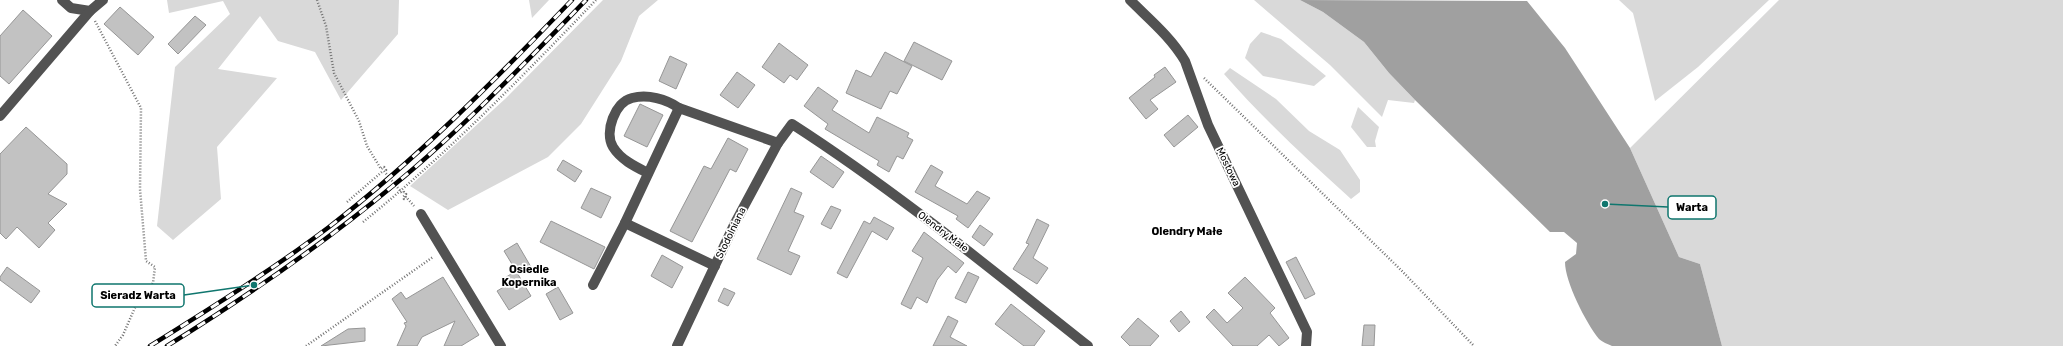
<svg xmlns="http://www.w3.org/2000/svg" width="2063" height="346" viewBox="0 0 2063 346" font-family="Rubik,sans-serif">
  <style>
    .green { fill: #d9d9d9 }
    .water { fill: #a0a0a0 }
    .building { fill: #c2c2c2; stroke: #969696 }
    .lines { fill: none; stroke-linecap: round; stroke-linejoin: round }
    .path { stroke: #747474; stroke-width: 2.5; stroke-dasharray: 1 2; stroke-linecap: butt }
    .minor { stroke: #525252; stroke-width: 10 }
    .rail-casing { stroke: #000; stroke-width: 4.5 }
    .rail { stroke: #fff; stroke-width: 3; stroke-dasharray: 9; stroke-linecap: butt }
    .labels { text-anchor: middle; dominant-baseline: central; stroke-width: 3.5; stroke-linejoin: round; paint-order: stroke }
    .street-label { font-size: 10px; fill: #000; stroke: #fff }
    .neighbourhood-label { font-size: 11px; font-weight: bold; fill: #000; stroke: #fff }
    .leader { fill: none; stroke: #0f766e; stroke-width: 1.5 }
    .callout-dot { fill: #0f766e; stroke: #fff; stroke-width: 1.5 }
    .callout { fill: #fff; stroke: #0f766e; stroke-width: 1.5 }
    .callout-label { font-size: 11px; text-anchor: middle; font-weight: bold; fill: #000 }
  </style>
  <rect width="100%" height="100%" fill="#fff"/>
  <g class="green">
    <polygon points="167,0 399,0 398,34 341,100 315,52 278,41 260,16 218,69 277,78 217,147 221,199 173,240 157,226 175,67 230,14 223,1 169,13"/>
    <polygon points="529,0 549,0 532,18"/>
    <polygon points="603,0 658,0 639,16 621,61 581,124 548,157 448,210 410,186 505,99"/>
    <polygon points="1254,0 1300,0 1323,12 1364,42 1389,73 1415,100 1414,103 1388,100 1382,117 1330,65"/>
    <polygon points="1619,0 1769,0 1698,67 1655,101 1633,13"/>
    <polygon points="1779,0 2063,0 2063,346 1722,346 1700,264 1679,257 1630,148"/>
    <polygon points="1261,32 1281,39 1326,76 1314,86 1263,76 1245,58 1250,44"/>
    <path d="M1230 68 1276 99 1309 131 1340 150 1360 180V192L1351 199C1307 159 1263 119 1224 74Z"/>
    <polygon points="1358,107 1379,127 1375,141 1376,147 1367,147 1351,127"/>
  </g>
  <path class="water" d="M1300 0 1527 1 1565 48 1630 148 1679 257 1700 264 1722 346H1612C1608 344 1602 342 1599 339 1586 323 1565 282 1565 262L1576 254 1577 243 1564 232H1550L1415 100 1389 73 1364 42 1323 12Z"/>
  <g class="building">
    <polygon points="120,7 154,37 138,55 104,24"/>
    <polygon points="23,10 52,36 9,84 0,76 0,36"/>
    <polygon points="195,16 206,25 178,54 168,44"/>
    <polygon points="914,42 952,61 942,80 904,61"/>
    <polygon points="779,43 808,65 797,80 790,75 784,83 762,67"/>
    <polygon points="885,52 912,66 897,94 890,91 881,109 846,93 856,70 871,77"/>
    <polygon points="670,56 687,64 676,89 659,81"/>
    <polygon points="1165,67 1176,82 1150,100 1158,109 1146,119 1129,98 1155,77 1154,75"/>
    <polygon points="737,72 755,85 738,108 720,95"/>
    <polygon points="818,87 838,101 832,110 869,133 877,117 909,133 907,137 913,140 903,159 897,156 889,172 877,165 879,161 825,129 828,124 804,106"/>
    <polygon points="640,104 663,115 647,147 624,136"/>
    <polygon points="1188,115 1198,127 1174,147 1164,135"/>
    <polygon points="26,127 67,164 67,174 48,194 67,204 48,223 55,230 39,248 17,227 6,239 0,233 0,154"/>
    <polygon points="728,138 748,149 736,172 730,169 692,242 670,231 704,166 711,169"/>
    <polygon points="821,156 844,172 833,188 810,172"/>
    <polygon points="563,160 582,171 575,182 557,170"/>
    <polygon points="931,165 943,172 935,186 967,204 977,191 990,198 968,228 956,219 958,216 915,192"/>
    <polygon points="591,188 611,197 601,218 581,208"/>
    <polygon points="791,188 802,193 794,212 804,216 788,251 800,256 791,275 757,259"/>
    <polygon points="831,206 841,210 831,229 821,224"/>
    <polygon points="874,217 894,228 887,240 872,231 847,278 837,273 864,221 870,224"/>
    <polygon points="1037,219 1049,225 1033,258 1048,268 1037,284 1013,269 1029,244 1026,243"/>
    <polygon points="551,221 605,247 594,269 540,242"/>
    <polygon points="980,225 993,234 984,246 972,237"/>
    <polygon points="924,232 964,263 956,273 948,266 937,280 927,303 917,297 911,309 901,304 923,258 912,251"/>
    <polygon points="517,243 531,267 518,274 504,251"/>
    <polygon points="662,255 683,267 672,288 651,276"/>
    <polygon points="1296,257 1315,294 1305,299 1286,262"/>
    <polygon points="7,267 40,291 31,303 0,280 0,277"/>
    <polygon points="516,271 531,296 509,310 497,291 507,285 503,279"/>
    <polygon points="968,272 979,277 966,303 955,298"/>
    <polygon points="443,277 479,335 461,346 444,346 455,321 422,337 417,346 397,346 406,326 404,323 407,322 392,299 401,292 406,299"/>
    <polygon points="1245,277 1275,308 1270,313 1289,338 1279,346 1269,335 1257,346 1233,346 1206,317 1214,309 1227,323 1243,308 1228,293"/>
    <polygon points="558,287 573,313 560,320 546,294"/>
    <polygon points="724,288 735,293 728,306 718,301"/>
    <polygon points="1011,304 1045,331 1034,346 1024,346 995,324"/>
    <polygon points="1181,311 1190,322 1179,332 1170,321"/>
    <polygon points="948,316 958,321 950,337 967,346 933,346"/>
    <polygon points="1138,318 1159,336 1150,346 1130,346 1121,337"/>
    <polygon points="1364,325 1375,325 1374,346 1362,346"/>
    <polygon points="365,328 365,341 321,346 348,329"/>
  </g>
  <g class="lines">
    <g class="path">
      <polyline points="317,0 326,26 334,73 359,121 367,146 381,169 384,167 386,170 384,171 402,193 404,192 406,194 403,197 404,199 406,197 414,206"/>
      <polyline points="95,21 141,108 140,189 146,261 155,267 153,283 137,303 123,335 115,346"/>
      <polyline points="1204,78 1402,271 1474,346"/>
      <polyline points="347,202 383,171"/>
      <path d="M363 222C446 155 522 77 596 0"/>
      <polyline points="306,346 433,257"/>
    </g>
    <g class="minor">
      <polyline points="62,0 71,8 90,11 103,0"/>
      <path d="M1130 0C1149 19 1171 37 1185 61L1208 125 1307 332 1306 346"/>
      <polyline points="0,116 90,11"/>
      <path d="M648 173C636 167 621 160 613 147 604 132 615 102 632 98 648 94 666 99 679 108"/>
      <polyline points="421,214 501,346"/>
      <polyline points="715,266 625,223 679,108 778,143"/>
      <polyline points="593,285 625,223"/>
      <path d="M677 346 735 223 778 143 792 124C896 191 992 270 1088 346"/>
    </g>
    <defs>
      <g id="rail">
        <path d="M150 346C211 308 272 270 329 227 417 159 495 80 572 0"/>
        <path d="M167 346C246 297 322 245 394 185 462 129 524 64 586 0"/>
      </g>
    </defs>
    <use href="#rail" class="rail-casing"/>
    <use href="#rail" class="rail"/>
  </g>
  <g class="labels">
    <g class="street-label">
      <text transform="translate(1228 167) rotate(64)">Mostowa</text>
      <text transform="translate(943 232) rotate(37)">Olendry Małe</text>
      <text transform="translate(731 233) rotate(-64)">Stodolniana</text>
    </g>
    <g class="neighbourhood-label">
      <text x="1187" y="231">Olendry Małe</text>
      <text x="529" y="269">Osiedle<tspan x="529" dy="13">Kopernika</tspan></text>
    </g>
  </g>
  <path class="leader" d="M1605 204L1668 207M254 285L184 295"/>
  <g class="callout-dot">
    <circle cx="1605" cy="204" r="4"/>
    <circle cx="254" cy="285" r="4"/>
  </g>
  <g class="callout">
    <rect x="1668" y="196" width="48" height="23" rx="4"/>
    <rect x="92" y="284" width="92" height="23" rx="4"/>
  </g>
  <g class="callout-label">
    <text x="1692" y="211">Warta</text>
    <text x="138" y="299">Sieradz Warta</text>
  </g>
</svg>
